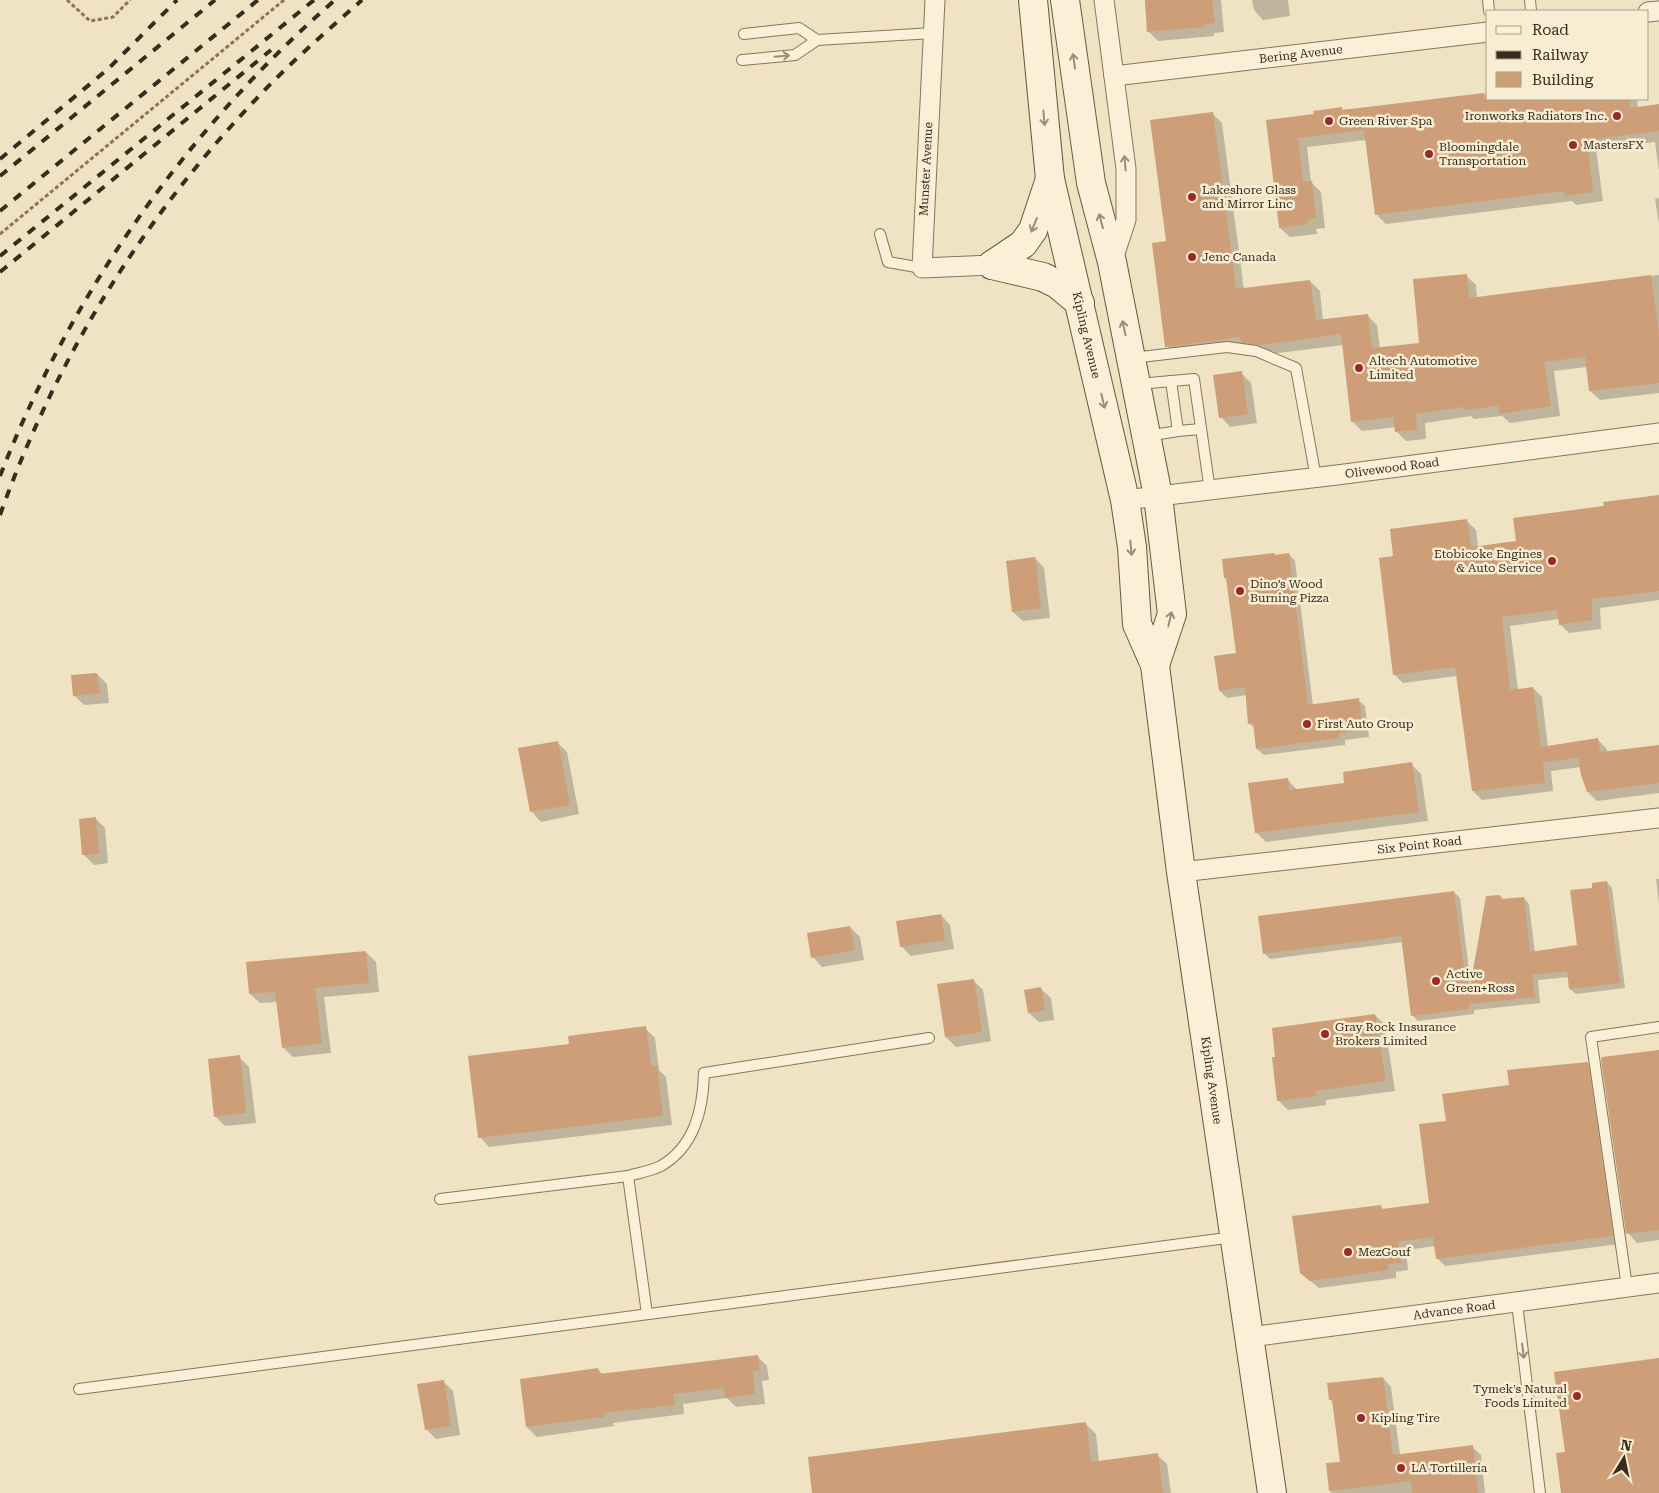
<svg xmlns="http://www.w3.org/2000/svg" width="1659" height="1493" viewBox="0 0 1659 1493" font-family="'Roboto Serif',serif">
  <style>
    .shadow { fill: #0003 }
    .building { fill: #ce9e79 }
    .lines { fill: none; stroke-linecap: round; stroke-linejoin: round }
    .service-casing { stroke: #8a745a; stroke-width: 12 }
    .minor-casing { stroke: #8a745a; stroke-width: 21 }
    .secondary-casing { stroke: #6c553d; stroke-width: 30 }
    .path { stroke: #8a745a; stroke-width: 3; stroke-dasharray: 4 2.5; stroke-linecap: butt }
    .service { stroke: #f9f0d7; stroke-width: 10 }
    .minor { stroke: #f9f0d7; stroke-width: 19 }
    .secondary { stroke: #f9f0d7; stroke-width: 28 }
    .rail { stroke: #392c1e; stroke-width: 4; stroke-dasharray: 9 9; stroke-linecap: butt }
    .oneway { stroke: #998e7a }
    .poi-dot { fill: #9a2a28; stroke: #f6edd3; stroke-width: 2 }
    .labels { text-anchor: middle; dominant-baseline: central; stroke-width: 5; stroke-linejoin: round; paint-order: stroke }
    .street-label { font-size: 12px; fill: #392c1e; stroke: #f6edd3 }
    .poi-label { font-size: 12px; fill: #392c1e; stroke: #f6edd3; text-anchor: start }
  </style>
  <rect width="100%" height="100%" fill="#efe3c3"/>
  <g class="shadow">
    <polygon points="1145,0 1221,0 1224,32 1214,33 1214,36 1158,41 1148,31"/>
    <polygon points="1252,0 1288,0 1290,16 1263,20 1254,10"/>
    <polygon points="1488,94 1488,99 1637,99 1638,108 1659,106 1659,171 1655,142 1596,149 1603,201 1576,205 1572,201 1386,224 1376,214 1366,140 1307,147 1311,182 1321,192 1325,228 1316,229 1317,234 1290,237 1280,228 1267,121 1315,115 1315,112 1389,106"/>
    <polygon points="1213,114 1222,123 1244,290 1310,281 1320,291 1323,321 1367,315 1377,325 1380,349 1421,344 1466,276 1476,285 1477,298 1659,275 1659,393 1600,400 1590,391 1587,367 1554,371 1560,416 1510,423 1502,416 1474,419 1471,416 1425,423 1426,439 1406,441 1396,431 1396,427 1362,431 1352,421 1343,345 1270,354 1247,347 1176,356 1167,346 1167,242"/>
    <polygon points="1659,198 1659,224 1655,199"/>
    <polygon points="1241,373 1251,383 1257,423 1230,427 1221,417"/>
    <polygon points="1659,496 1659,600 1600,608 1601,629 1569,633 1560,624 1559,619 1510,626 1518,690 1533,688 1542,697 1548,747 1598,740 1607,749 1607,753 1659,746 1659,793 1597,801 1588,792 1581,767 1551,771 1553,791 1482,800 1473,791 1457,676 1403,683 1394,674 1394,557 1467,521 1476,530 1478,547 1517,542 1605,507"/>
    <polygon points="1289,554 1295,561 1313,706 1358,700 1365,706 1369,737 1345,740 1345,745 1264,755 1257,749 1255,728 1250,724 1247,695 1227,698 1220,691 1237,654 1228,580 1225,578"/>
    <polygon points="1035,558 1044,568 1050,618 1023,621 1013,612"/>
    <polygon points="97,674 107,684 109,703 84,705 74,695"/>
    <polygon points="557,742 567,752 579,814 541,822 532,812 519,749"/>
    <polygon points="1411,764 1421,774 1428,821 1266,842 1256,832 1287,779 1297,790 1346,784"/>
    <polygon points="95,818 105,828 108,863 94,865 84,855"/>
    <polygon points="1656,879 1659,879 1659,903"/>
    <polygon points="1607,882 1612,888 1625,988 1576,994 1570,989 1569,977 1538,980 1540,1003 1474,1010 1474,1014 1418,1021 1412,1015 1403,942 1270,959 1264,953 1454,892 1460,898 1471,986 1500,896 1504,900 1524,898 1529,904 1535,953 1578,946 1594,889"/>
    <polygon points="941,915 950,925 954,949 911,956 901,946"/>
    <polygon points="850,927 860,937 864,960 822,967 813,957"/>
    <polygon points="366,952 376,962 379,992 324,997 331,1053 293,1057 283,1047 277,1002 260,1003 250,994"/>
    <polygon points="973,980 983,990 991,1041 956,1047 946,1037"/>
    <polygon points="1041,989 1051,998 1054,1020 1039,1022 1029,1013"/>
    <polygon points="1375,1015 1385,1025 1395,1091 1326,1100 1326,1105 1288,1110 1278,1100"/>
    <polygon points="645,1028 655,1038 659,1070 666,1077 672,1125 489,1147 480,1137 571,1045"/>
    <polygon points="1659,1051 1659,1240 1637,1243 1628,1233"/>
    <polygon points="239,1057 249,1067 256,1123 225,1126 215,1116"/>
    <polygon points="1587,1063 1595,1072 1620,1244 1445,1266 1437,1258 1435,1246 1406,1250 1408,1270 1396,1272 1396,1278 1319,1288 1301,1273 1380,1206 1384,1210 1430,1204 1447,1122 1510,1086"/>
    <polygon points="757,1356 767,1366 769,1380 762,1381 765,1404 736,1407 727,1398 683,1404 684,1414 613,1423 614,1426 537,1437 527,1427 521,1380 598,1369 603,1375"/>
    <polygon points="1383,1378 1391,1387 1400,1455 1472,1447 1481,1455 1485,1493 1331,1493 1327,1464 1341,1463 1334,1404 1330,1399"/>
    <polygon points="443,1381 453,1391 460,1435 436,1439 426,1429"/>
    <polygon points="1086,1424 1096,1434 1099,1462 1157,1455 1167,1464 1171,1493 813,1493"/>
  </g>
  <g class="building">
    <polygon points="1145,0 1212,0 1215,23 1205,24 1205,27 1147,32"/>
    <polygon points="1484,93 1485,99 1629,99 1630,108 1659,104 1659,131 1587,140 1593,192 1565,196 1564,191 1375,215 1364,130 1298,138 1303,182 1312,181 1316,218 1307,220 1308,224 1279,228 1266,120 1314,114 1313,111 1342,107 1342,110"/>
    <polygon points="1213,112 1236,289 1310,280 1316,320 1368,314 1372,348 1419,343 1413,279 1467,274 1469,298 1651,275 1659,335 1659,383 1589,391 1585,357 1544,362 1551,406 1499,414 1498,406 1463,410 1463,407 1416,414 1417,430 1395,432 1393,417 1351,422 1341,334 1260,345 1241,342 1240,337 1165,347 1152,243 1166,241 1150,120"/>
    <polygon points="1242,371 1248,414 1219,418 1213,375"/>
    <polygon points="1659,495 1659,591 1592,599 1592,620 1559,625 1557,610 1502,617 1510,690 1533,687 1541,747 1598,738 1600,752 1659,745 1659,783 1587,792 1581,775 1578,758 1543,762 1545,783 1472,791 1455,667 1393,675 1379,558 1393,556 1390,529 1467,519 1471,547 1516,541 1513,518 1604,506 1603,502"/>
    <polygon points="1275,553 1275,555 1289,553 1308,705 1359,698 1363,730 1338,733 1339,738 1256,749 1253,723 1248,724 1245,687 1219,691 1214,656 1236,653 1226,578 1224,578 1222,559"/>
    <polygon points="1035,557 1041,608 1012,612 1006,561"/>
    <polygon points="97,673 100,693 73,696 71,675"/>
    <polygon points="558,741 570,805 530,812 518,748"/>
    <polygon points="1412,762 1419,812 1255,833 1248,783 1288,778 1289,790 1344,783 1343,772"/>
    <polygon points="96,817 99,854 82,855 79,819"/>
    <polygon points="1607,881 1620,983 1569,989 1567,971 1532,975 1535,997 1469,1004 1469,1009 1411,1016 1401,936 1263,954 1258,916 1454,891 1468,999 1486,896 1500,895 1501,899 1524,897 1530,952 1577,945 1570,890 1592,888 1592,883"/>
    <polygon points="941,914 945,940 900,947 896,921"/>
    <polygon points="850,926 855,950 811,958 807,933"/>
    <polygon points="366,951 369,983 315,988 322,1043 282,1048 275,992 249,994 246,962"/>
    <polygon points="974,979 982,1032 945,1037 937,984"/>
    <polygon points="1041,987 1045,1010 1028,1013 1024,990"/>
    <polygon points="1375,1014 1386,1081 1316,1091 1317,1096 1277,1101 1272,1057 1275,1057 1272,1028"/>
    <polygon points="646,1026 651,1066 657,1066 663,1116 478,1138 468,1056 569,1044 568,1036"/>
    <polygon points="1659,1050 1659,1230 1626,1234 1601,1060 1602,1057"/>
    <polygon points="240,1055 246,1113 214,1117 208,1059"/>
    <polygon points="1588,1062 1613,1236 1436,1259 1433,1237 1398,1242 1401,1263 1388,1264 1389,1270 1310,1281 1300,1273 1292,1216 1381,1205 1382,1209 1429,1203 1419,1124 1446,1121 1442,1094 1509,1085 1507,1070"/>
    <polygon points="758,1355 760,1370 753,1371 755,1394 725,1398 723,1388 673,1394 675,1405 604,1413 604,1417 526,1427 520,1379 598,1368 599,1374"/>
    <polygon points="1659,1358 1659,1493 1561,1493 1556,1453 1565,1452 1554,1372"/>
    <polygon points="1383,1377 1393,1455 1473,1445 1478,1493 1412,1493 1411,1481 1329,1491 1326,1463 1340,1462 1332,1400 1329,1400 1327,1383"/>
    <polygon points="444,1380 451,1426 425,1430 417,1384"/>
    <polygon points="1086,1422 1091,1462 1158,1453 1163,1493 812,1493 808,1457"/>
  </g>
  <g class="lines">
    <defs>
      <g id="service">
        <polyline points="1488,0 1489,11"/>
        <polyline points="1530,0 1531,11"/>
        <polyline points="744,34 799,28 817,40"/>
        <polyline points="742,60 795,55 817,40 933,33"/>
        <polyline points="880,234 888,262 922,268"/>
        <polyline points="1132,358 1227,347 1256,351 1296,368 1316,478"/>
        <polyline points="1171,381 1178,431 1201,429"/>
        <polyline points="1138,384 1194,379 1210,491"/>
        <polyline points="1147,436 1178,431"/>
        <polyline points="440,1199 628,1176"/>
        <polyline points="1627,1287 1591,1037 1659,1027"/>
        <polyline points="1517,1303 1540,1493"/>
        <path d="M647 1314 628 1176C638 1173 651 1171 661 1166 695 1146 703 1109 704 1073L929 1038"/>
        <polyline points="79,1389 1234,1237"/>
      </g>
      <g id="minor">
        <polyline points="935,0 922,268 992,265"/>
        <polyline points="1104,0 1126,169 1126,220 1112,262"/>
        <polyline points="1648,12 1659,11"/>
        <path id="s1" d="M1114 76 1488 32"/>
        <path id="s2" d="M1125 500 1337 475 1659 433"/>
        <path id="s3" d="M1181 872 1659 818"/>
        <path id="s4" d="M1250 1337 1659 1283"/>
      </g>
      <g id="secondary">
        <path id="s5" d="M1033 0 1050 179 1125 500 1132 547 1137 624 1155 665 1181 872 1272 1493"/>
        <polyline points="1065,0 1091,183 1112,262 1158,496 1172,614 1155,665"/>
        <polyline points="992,265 1023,244 1033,230 1050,179"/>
        <polyline points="992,265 1043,277 1057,284 1080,303"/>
      </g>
    </defs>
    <use href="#service" class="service-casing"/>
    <use href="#minor" class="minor-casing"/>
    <use href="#secondary" class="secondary-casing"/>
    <g class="path">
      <polyline points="67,0 90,21 113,17 130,0"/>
      <polyline points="0,234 284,0"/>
    </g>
    <use href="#service" class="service"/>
    <use href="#minor" class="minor"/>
    <use href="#secondary" class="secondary"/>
    <g class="rail">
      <polyline points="0,159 108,69 177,0"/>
      <polyline points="0,176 215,0"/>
      <polyline points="0,211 258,0"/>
      <polyline points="0,256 314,0"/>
      <polyline points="0,272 271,50"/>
      <path d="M0 476C72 292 186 130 335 0"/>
      <path d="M0 515C56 358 144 216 259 96 291 62 327 31 362 0"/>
    </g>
  </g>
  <defs><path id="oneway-shaft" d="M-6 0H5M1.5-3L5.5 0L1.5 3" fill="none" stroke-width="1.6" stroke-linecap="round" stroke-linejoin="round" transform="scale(1.25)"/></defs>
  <g class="oneway">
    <use href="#oneway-shaft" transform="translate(782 56) rotate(-5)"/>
    <use href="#oneway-shaft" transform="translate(1074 61) rotate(-98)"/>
    <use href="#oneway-shaft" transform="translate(1044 118) rotate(85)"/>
    <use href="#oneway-shaft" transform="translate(1125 163) rotate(-95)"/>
    <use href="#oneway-shaft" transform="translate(1101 221) rotate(-105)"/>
    <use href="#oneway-shaft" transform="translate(1034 225) rotate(112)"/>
    <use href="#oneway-shaft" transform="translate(1124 328) rotate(-102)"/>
    <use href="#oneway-shaft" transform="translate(1103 401) rotate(77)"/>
    <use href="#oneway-shaft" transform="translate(1131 548) rotate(84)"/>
    <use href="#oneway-shaft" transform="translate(1170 619) rotate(-77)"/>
    <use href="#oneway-shaft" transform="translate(1523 1351) rotate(83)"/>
  </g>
  <g class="poi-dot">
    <circle cx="1617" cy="116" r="5"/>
    <circle cx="1329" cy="121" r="5"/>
    <circle cx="1573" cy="145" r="5"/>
    <circle cx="1429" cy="154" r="5"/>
    <circle cx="1192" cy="197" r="5"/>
    <circle cx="1192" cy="257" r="5"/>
    <circle cx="1359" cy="368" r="5"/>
    <circle cx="1552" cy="561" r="5"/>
    <circle cx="1240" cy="591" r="5"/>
    <circle cx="1307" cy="724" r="5"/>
    <circle cx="1436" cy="981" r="5"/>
    <circle cx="1325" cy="1034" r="5"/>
    <circle cx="1348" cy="1252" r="5"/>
    <circle cx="1577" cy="1396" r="5"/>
    <circle cx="1361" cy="1418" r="5"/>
    <circle cx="1401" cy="1468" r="5"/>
  </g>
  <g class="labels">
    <g class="street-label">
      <text stroke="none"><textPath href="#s1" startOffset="188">Bering Avenue</textPath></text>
      <text transform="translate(926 169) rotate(-87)">Munster Avenue</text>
      <text stroke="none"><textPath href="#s5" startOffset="340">Kipling Avenue</textPath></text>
      <text stroke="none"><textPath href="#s2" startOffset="269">Olivewood Road</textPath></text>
      <text stroke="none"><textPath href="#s3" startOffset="240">Six Point Road</textPath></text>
      <text stroke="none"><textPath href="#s5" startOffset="1098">Kipling Avenue</textPath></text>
      <text stroke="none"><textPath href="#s4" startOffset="206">Advance Road</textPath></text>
    </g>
    <g class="poi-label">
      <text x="1607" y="116" text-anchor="end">Ironworks Radiators Inc.</text>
      <text x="1339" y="121">Green River Spa</text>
      <text x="1583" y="145">MastersFX</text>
      <text x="1439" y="147">Bloomingdale<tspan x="1439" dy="14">Transportation</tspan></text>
      <text x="1202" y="190">Lakeshore Glass<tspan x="1202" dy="14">and Mirror Linc</tspan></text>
      <text x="1202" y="257">Jenc Canada</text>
      <text x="1369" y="361">Altech Automotive<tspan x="1369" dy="14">Limited</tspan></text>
      <text x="1542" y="554" text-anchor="end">Etobicoke Engines<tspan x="1542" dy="14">&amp; Auto Service</tspan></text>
      <text x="1250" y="584">Dino’s Wood<tspan x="1250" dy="14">Burning Pizza</tspan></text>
      <text x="1317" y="724">First Auto Group</text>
      <text x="1446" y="974">Active<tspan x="1446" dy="14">Green+Ross</tspan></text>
      <text x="1335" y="1027">Gray Rock Insurance<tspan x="1335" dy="14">Brokers Limited</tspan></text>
      <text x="1358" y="1252">MezGouf</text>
      <text x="1567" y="1389" text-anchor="end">Tymek's Natural<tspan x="1567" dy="14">Foods Limited</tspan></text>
      <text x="1371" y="1418">Kipling Tire</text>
      <text x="1411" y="1468">LA Tortilleria</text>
    </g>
  </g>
  <rect x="1486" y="10" width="162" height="90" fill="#f6edd3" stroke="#aaa08b"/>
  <rect x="1496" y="26" width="25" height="8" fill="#f9f0d7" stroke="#aaa08b"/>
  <text x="1532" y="35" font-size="15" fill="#392c1e">Road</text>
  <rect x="1496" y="51" width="25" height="8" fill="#392c1e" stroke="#aaa08b"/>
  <text x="1532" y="60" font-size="15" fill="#392c1e">Railway</text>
  <rect x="1496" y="72" width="25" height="15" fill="#ce9e79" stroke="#aaa08b"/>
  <text x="1532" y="85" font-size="15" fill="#392c1e">Building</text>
  <g transform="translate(1624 1458) rotate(10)" stroke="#f6edd3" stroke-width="4" paint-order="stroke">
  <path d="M0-4L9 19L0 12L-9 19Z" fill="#392c1e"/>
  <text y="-8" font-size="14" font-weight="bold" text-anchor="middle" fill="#392c1e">N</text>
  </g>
</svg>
